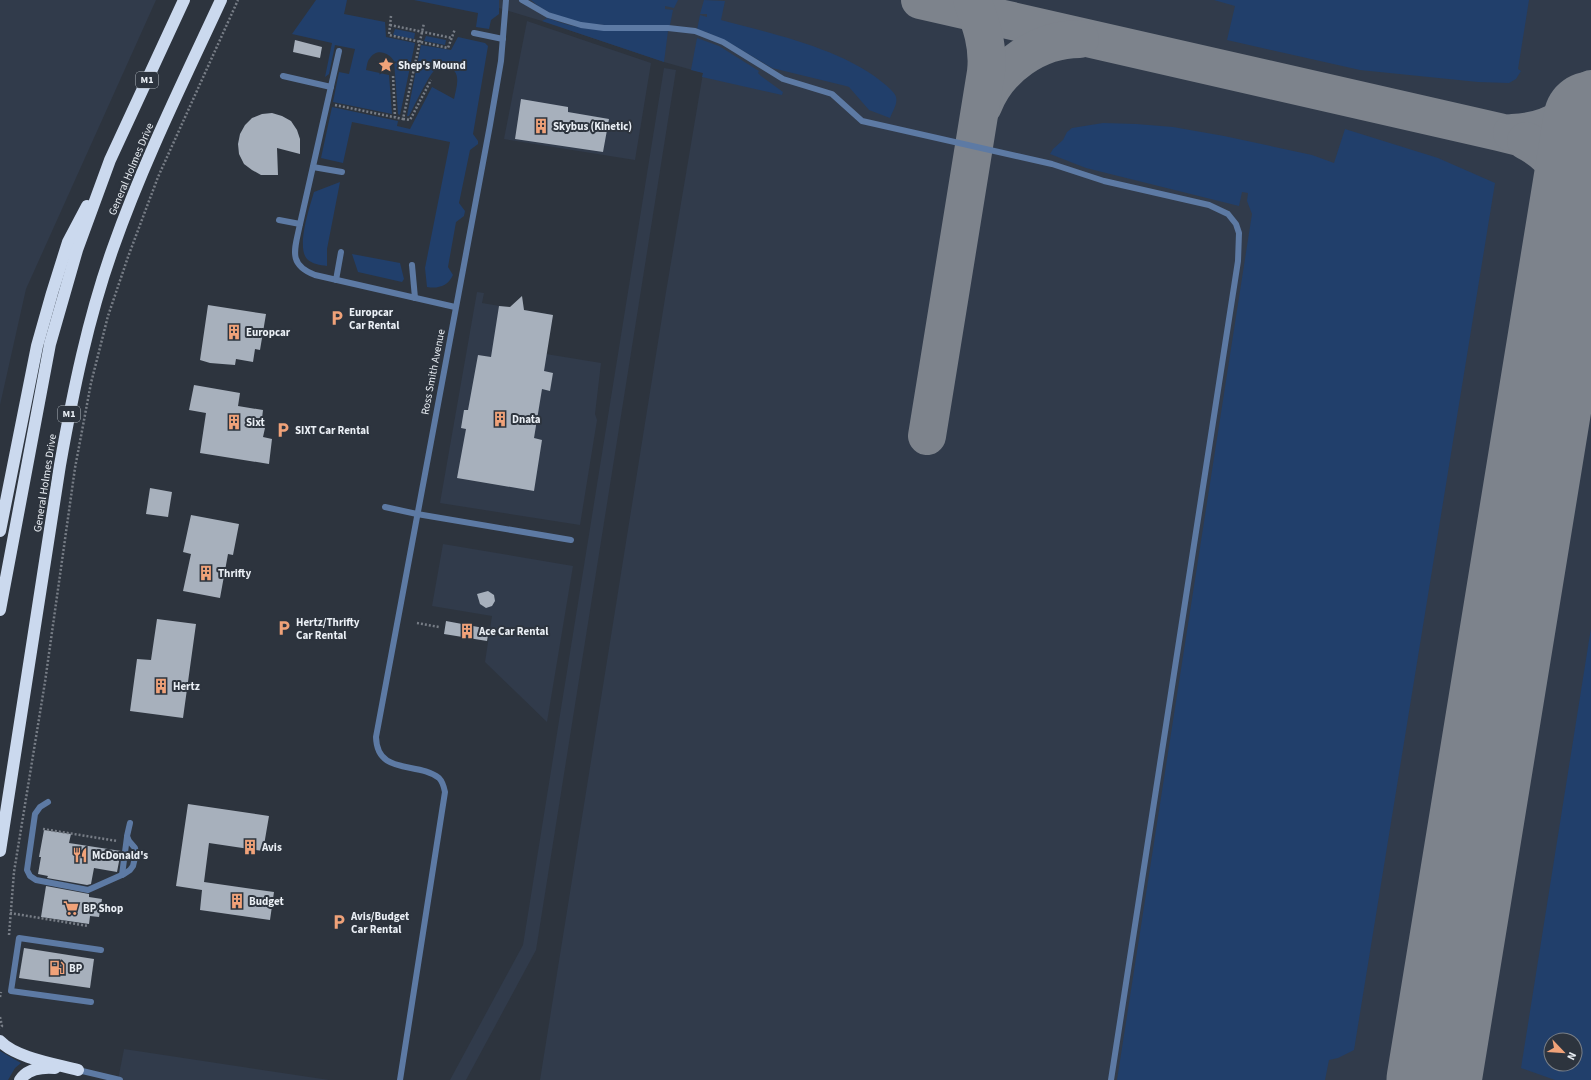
<svg xmlns="http://www.w3.org/2000/svg" width="1591" height="1080" viewBox="0 0 1591 1080" font-family="'Source Sans 3',sans-serif">
  <style>
    .built { fill: #313b4b; fill-rule: evenodd }
    .green { fill: #213f6b; fill-rule: evenodd }
    .lines { fill: none; stroke-linecap: round; stroke-linejoin: round }
    .taxiway { stroke: #7d838c; stroke-width: 38 }
    .runway { stroke: #7d838c; stroke-width: 95 }
    .building { fill: #a7b0bc }
    .path { stroke: #777d86; stroke-width: 2.5; stroke-dasharray: 2 2; stroke-linecap: butt }
    .lane { stroke: #5d7aa4; stroke-width: 6 }
    .highway { stroke: #cbd9ee; stroke-width: 12 }
    .labels { text-anchor: middle; dominant-baseline: central; stroke-width: 4; stroke-linejoin: round; paint-order: stroke }
    .shield { fill: #2d343e; stroke: #b1b7be; stroke-width: 1 }
    .shield-label { font-size: 10px; font-weight: bold; fill: #eaeff5 }
    .poi-label { font-size: 11px; font-weight: bold; fill: #eaeff5; stroke: #2d343e; text-anchor: start }
    .street-label { font-size: 11px; fill: #eaeff5; stroke: #2d343e }
  </style>
  <rect width="100%" height="100%" fill="#2d343e"/>
  <g class="built">
    <polygon points="0,0 156,0 26,289 0,405"/>
    <path d="M490 0H1591V1080H540L666 292 703 73 664 62 542 21 499 8ZM1551 1040H1575V1064H1551Z"/>
    <polygon points="527,21 651,63 635,160 504,139"/>
    <polygon points="664,68 676,70 536,950 466,1080 450,1080 523,945"/>
    <polygon points="477,292 484,293 482,303 553,315 546,354 601,363 595,414 597,420 580,525 440,503"/>
    <polygon points="443,544 573,566 547,722 485,662 492,616 432,606"/>
    <polygon points="124,1049 329,1080 118,1080"/>
  </g>
  <g class="green">
    <path d="M316 0H347L344 14 385 22 386 37 415 43 400 115 398 114 394 61C389 52 376 48 370 58 367 61 367 66 366 70L389 75 392 114 333 102 339 72 349 74 355 49 335 45 329 74 325 77 332 43 292 34Z"/>
    <polygon points="414,0 499,0 499,14 491,20 489,29 476,27 478,13"/>
    <path d="M531 0H678L674 8 665 6V9L673 10 670 25C624 24 568 33 531 0Z"/>
    <path d="M704 0 725 1 721 20C773 34 845 49 887 86 890 89 895 93 896 97 898 104 892 112 890 118L869 110 849 87 846 86 772 68 728 42 706 32 697 30 700 15 707 17V14H700Z"/>
    <polygon points="1214,0 1529,0 1518,69 1521,71 1516,79 1509,83 1478,82 1360,70 1227,40 1235,6"/>
    <path d="M548 18C586 34 628 30 668 31L664 62 542 21Z"/>
    <polygon points="395,29 415,33 414,39 393,35"/>
    <polygon points="426,36 446,40 445,45 424,41"/>
    <path d="M458 37 485 43 488 46 473 134 478 141V144L470 150 459 203 465 211 464 216 456 222 448 267 453 275C448 286 438 289 427 287L425 268 450 142 352 122 343 163 321 158 332 107 398 121 397 126 410 129 432 87 454 99C456 89 462 73 450 68 446 66 443 64 439 66 431 69 414 107 409 116H407L421 45 451 50Z"/>
    <polygon points="697,38 719,46 759,71 758,73 761,76 783,92 782,95 702,77 703,73 691,70"/>
    <polygon points="1103,123 1136,124 1173,127 1224,136 1312,155 1334,163 1345,129 1438,158 1495,183 1354,1050 1338,1058 1329,1060 1325,1080 1117,1080 1252,214 1247,201 1248,193 1242,192 1239,206 1086,168 1050,154 1053,149 1063,140 1067,132 1072,128"/>
    <path d="M340 182 327 249V266C320 265 312 264 307 259 296 247 310 206 314 192Z"/>
    <polygon points="352,254 400,263 404,279 402,282 358,272"/>
    <path d="M1591 628V1080H1555L1521 1068ZM1551 1040H1575V1064H1551Z"/>
    <polygon points="0,1051 21,1063 15,1068 8,1080 0,1080"/>
  </g>
  <g class="lines">
    <g class="taxiway">
      <polyline points="920,0 1499,132 1591,155"/>
      <path d="M983 106C998 67 1038 39 1080 39"/>
      <path d="M1512 133C1545 132 1573 118 1591 89"/>
      <path d="M1526 141C1554 155 1576 185 1573 217L1556 321"/>
      <path d="M927 436 986 72C989 46 981 24 972 0"/>
      <path d="M1457 1080C1439 1051 1446 1022 1451 991 1454 972 1457 952 1460 933"/>
    </g>
    <polyline class="runway" points="1434,1080 1591,119"/>
  </g>
  <g class="building">
    <polygon points="295,40 322,47 320,58 293,52"/>
    <polygon points="521,99 568,107 568,112 609,119 603,152 515,139"/>
    <polygon points="272,113 282,116 291,121 297,130 300,139 300,154 277,148 278,175 261,175 252,170 244,164 239,154 238,144 240,134 245,125 252,118 262,114"/>
    <polygon points="522,296 524,310 553,315 544,371 553,373 550,391 542,389 534,438 542,440 534,491 457,478 466,429 461,428 464,410 468,410 478,355 491,357 499,306 510,307"/>
    <polygon points="208,305 266,314 260,350 255,349 253,362 236,359 235,365 210,363 200,360"/>
    <polygon points="194,385 240,393 238,406 263,410 261,427 265,428 263,437 272,439 269,464 200,453 206,413 189,410"/>
    <polygon points="150,488 172,492 168,517 146,514"/>
    <polygon points="191,515 239,524 233,555 228,554 220,598 183,591 191,554 183,552"/>
    <polygon points="488,591 494,595 495,601 492,606 486,608 480,604 477,594"/>
    <polygon points="157,619 196,624 183,718 130,711 137,659 151,660"/>
    <polygon points="446,621 489,629 487,641 444,634"/>
    <polygon points="188,804 269,816 263,851 209,843 204,882 274,892 270,920 200,910 202,890 176,886"/>
    <polygon points="44,830 71,834 69,843 121,851 117,872 94,868 91,884 87,885 47,878 48,876 38,874 41,857 39,857"/>
    <polygon points="46,886 89,894 89,897 102,899 99,917 90,916 89,924 41,917"/>
    <polygon points="24,948 94,959 90,988 19,978"/>
  </g>
  <g class="lines">
    <g class="path">
      <polyline points="391,16 389,35 448,48 455,29"/>
      <polyline points="390,25 452,38"/>
      <polyline points="393,76 395,117"/>
      <polyline points="335,105 403,119 424,23"/>
      <polyline points="403,119 410,120 431,80"/>
      <polyline points="417,623 439,627"/>
      <polyline points="43,829 117,841"/>
      <polyline points="10,913 88,926"/>
      <polyline points="9,935 14,872 45,682 75,468 91,383 108,316 128,257 158,177 238,0"/>
      <polyline points="0,997 1,992"/>
      <polyline points="0,1017 2,1026 0,1028"/>
    </g>
    <g class="lane">
      <polyline points="522,0 548,15 581,25 604,28 668,28 695,31 723,42 783,79 832,94 862,121 1052,164 1104,181 1209,205 1228,214 1236,224 1239,233 1238,261 1111,1080"/>
      <polyline points="474,33 503,39"/>
      <path d="M339 51 300 224C295 249 287 264 315 275L455 307"/>
      <polyline points="283,76 331,87"/>
      <polyline points="313,167 342,172"/>
      <polyline points="279,220 300,224"/>
      <polyline points="412,265 415,298"/>
      <polyline points="336,280 341,252"/>
      <polyline points="385,507 417,514 571,540"/>
      <polyline points="48,802 40,807 35,814 27,870 30,876 36,880 88,890 124,874 130,870 133,866 136,853 135,848 129,841 127,836 130,823"/>
      <polyline points="122,875 127,837"/>
      <polyline points="91,1002 11,991 19,938 101,950"/>
      <polyline points="78,1070 120,1080"/>
      <path d="M400 1080 445 792C444 787 443 782 439 778 418 761 377 776 376 737L490 125 501 61 506 0"/>
    </g>
    <g class="highway">
      <polyline points="0,531 37,346 52,293 68,242 87,206"/>
      <polyline points="0,610 50,344 77,250 110,160 184,0"/>
      <path d="M0 851 60 465C73 392 88 318 113 248 143 163 183 82 221 0"/>
      <path d="M0 1041C16 1058 56 1064 78 1070"/>
      <path d="M20 1080C28 1068 42 1067 55 1068"/>
    </g>
  </g>
  <defs>
    <symbol id="sight-bare" viewBox="-9 -9 18 18"><path d="M0-6L1.8-2.2L6-1.7L2.9 1.2L3.7 5.4L0 3.3L-3.7 5.4L-2.9 1.2L-6-1.7L-1.8-2.2Z" fill="#f0a279" stroke="#2d343e" stroke-width="2.5" paint-order="stroke"/></symbol>
    <symbol id="building-bare" viewBox="-9 -9 18 18"><path d="M-4-6H4V6H1V3H-1V6H-4ZM-2.5-4.3h1.7v1.8h-1.7ZM.8-4.3h1.7v1.8H.8ZM-2.5-1h1.7V.8h-1.7ZM.8-1h1.7V.8H.8Z" fill="#f0a279" stroke="#2d343e" stroke-width="2.5" paint-order="stroke"/></symbol>
    <symbol id="parking-bare" viewBox="-9 -9 18 18"><path d="M-3.5-5.5H1a3.5 3.5 0 0 1 0 7H-1V5.5H-3.5ZM-1-3.4V-.6H.8a1.4 1.4 0 0 0 0-2.8Z" fill="#f0a279" stroke="#2d343e" stroke-width="2.5" paint-order="stroke"/></symbol>
    <symbol id="restaurant-bare" viewBox="-9 -9 18 18"><path d="M-5-6h1v4h1v-4h1v4h1v-4h1v5L-1.5 .5V6h-2V.5L-5-1ZM5-6V6H3V1.5H1.5Q1.5-4 5-6Z" fill="#f0a279" stroke="#2d343e" stroke-width="2.5" paint-order="stroke"/></symbol>
    <symbol id="supermarket-bare" viewBox="-9 -9 18 18"><path d="M-6-5.5h2.5l.6 2H6L4.5 2H-2.5L-4.4-4H-6ZM-1.5 3.2a1.3 1.3 0 1 0 .1 0ZM3 3.2a1.3 1.3 0 1 0 .1 0Z" fill="#f0a279" stroke="#2d343e" stroke-width="2.5" paint-order="stroke"/></symbol>
    <symbol id="fuel-bare" viewBox="-9 -9 18 18"><path d="M-5.5-6h7V0h2V4h1.3V-2.5L3-4.5l.8-.8L6-3V5H2.5V1h-1V6h-7ZM-4.2-4.7v3.2H.2V-4.7Z" fill="#f0a279" stroke="#2d343e" stroke-width="2.5" paint-order="stroke"/></symbol>
  </defs>
  <g fill-rule="evenodd">
    <use href="#sight-bare" x="375" y="54" width="22" height="22"/>
    <use href="#building-bare" x="530" y="115" width="22" height="22"/>
    <use href="#parking-bare" x="326" y="307" width="22" height="22"/>
    <use href="#building-bare" x="223" y="321" width="22" height="22"/>
    <use href="#building-bare" x="489" y="408" width="22" height="22"/>
    <use href="#building-bare" x="223" y="411" width="22" height="22"/>
    <use href="#parking-bare" x="272" y="419" width="22" height="22"/>
    <use href="#building-bare" x="195" y="562" width="22" height="22"/>
    <use href="#parking-bare" x="273" y="617" width="22" height="22"/>
    <use href="#building-bare" x="456" y="620" width="22" height="22"/>
    <use href="#building-bare" x="150" y="675" width="22" height="22"/>
    <use href="#building-bare" x="239" y="836" width="22" height="22"/>
    <use href="#restaurant-bare" x="69" y="844" width="22" height="22"/>
    <use href="#building-bare" x="226" y="890" width="22" height="22"/>
    <use href="#supermarket-bare" x="60" y="897" width="22" height="22"/>
    <use href="#parking-bare" x="328" y="911" width="22" height="22"/>
    <use href="#fuel-bare" x="46" y="957" width="22" height="22"/>
  </g>
  <g class="labels">
    <g class="shield">
      <rect x="136" y="72" width="22" height="16" rx="3"/>
      <rect x="58" y="406" width="22" height="16" rx="3"/>
    </g>
    <g class="shield-label">
      <text x="147" y="80">M1</text>
      <text x="69" y="414">M1</text>
    </g>
    <g class="poi-label">
      <text x="398" y="65">Shep's Mound</text>
      <text x="553" y="126">Skybus (Kinetic)</text>
      <text x="349" y="312">Europcar<tspan x="349" dy="13">Car Rental</tspan></text>
      <text x="246" y="332">Europcar</text>
      <text x="512" y="419">Dnata</text>
      <text x="246" y="422">Sixt</text>
      <text x="295" y="430">SIXT Car Rental</text>
      <text x="218" y="573">Thrifty</text>
      <text x="296" y="622">Hertz/Thrifty<tspan x="296" dy="13">Car Rental</tspan></text>
      <text x="479" y="631">Ace Car Rental</text>
      <text x="173" y="686">Hertz</text>
      <text x="262" y="847">Avis</text>
      <text x="92" y="855">McDonald's</text>
      <text x="249" y="901">Budget</text>
      <text x="83" y="908">BP Shop</text>
      <text x="351" y="916">Avis/Budget<tspan x="351" dy="13">Car Rental</tspan></text>
      <text x="69" y="968">BP</text>
    </g>
    <g class="street-label">
      <text transform="translate(131 169) rotate(-67)">General Holmes Drive</text>
      <text transform="translate(433 372) rotate(-79)">Ross Smith Avenue</text>
      <text transform="translate(45 483) rotate(-81)">General Holmes Drive</text>
    </g>
  </g>
  <g transform="translate(1563 1052) rotate(115)"><circle r="19" fill="#2d343e" stroke="#797f87"/>
  <path d="M0-3L7 15L0 10L-7 15Z" fill="#f0a279"/>
  <text y="-6" font-size="11" font-weight="bold" text-anchor="middle" fill="#eaeff5">N</text>
  </g>
</svg>
